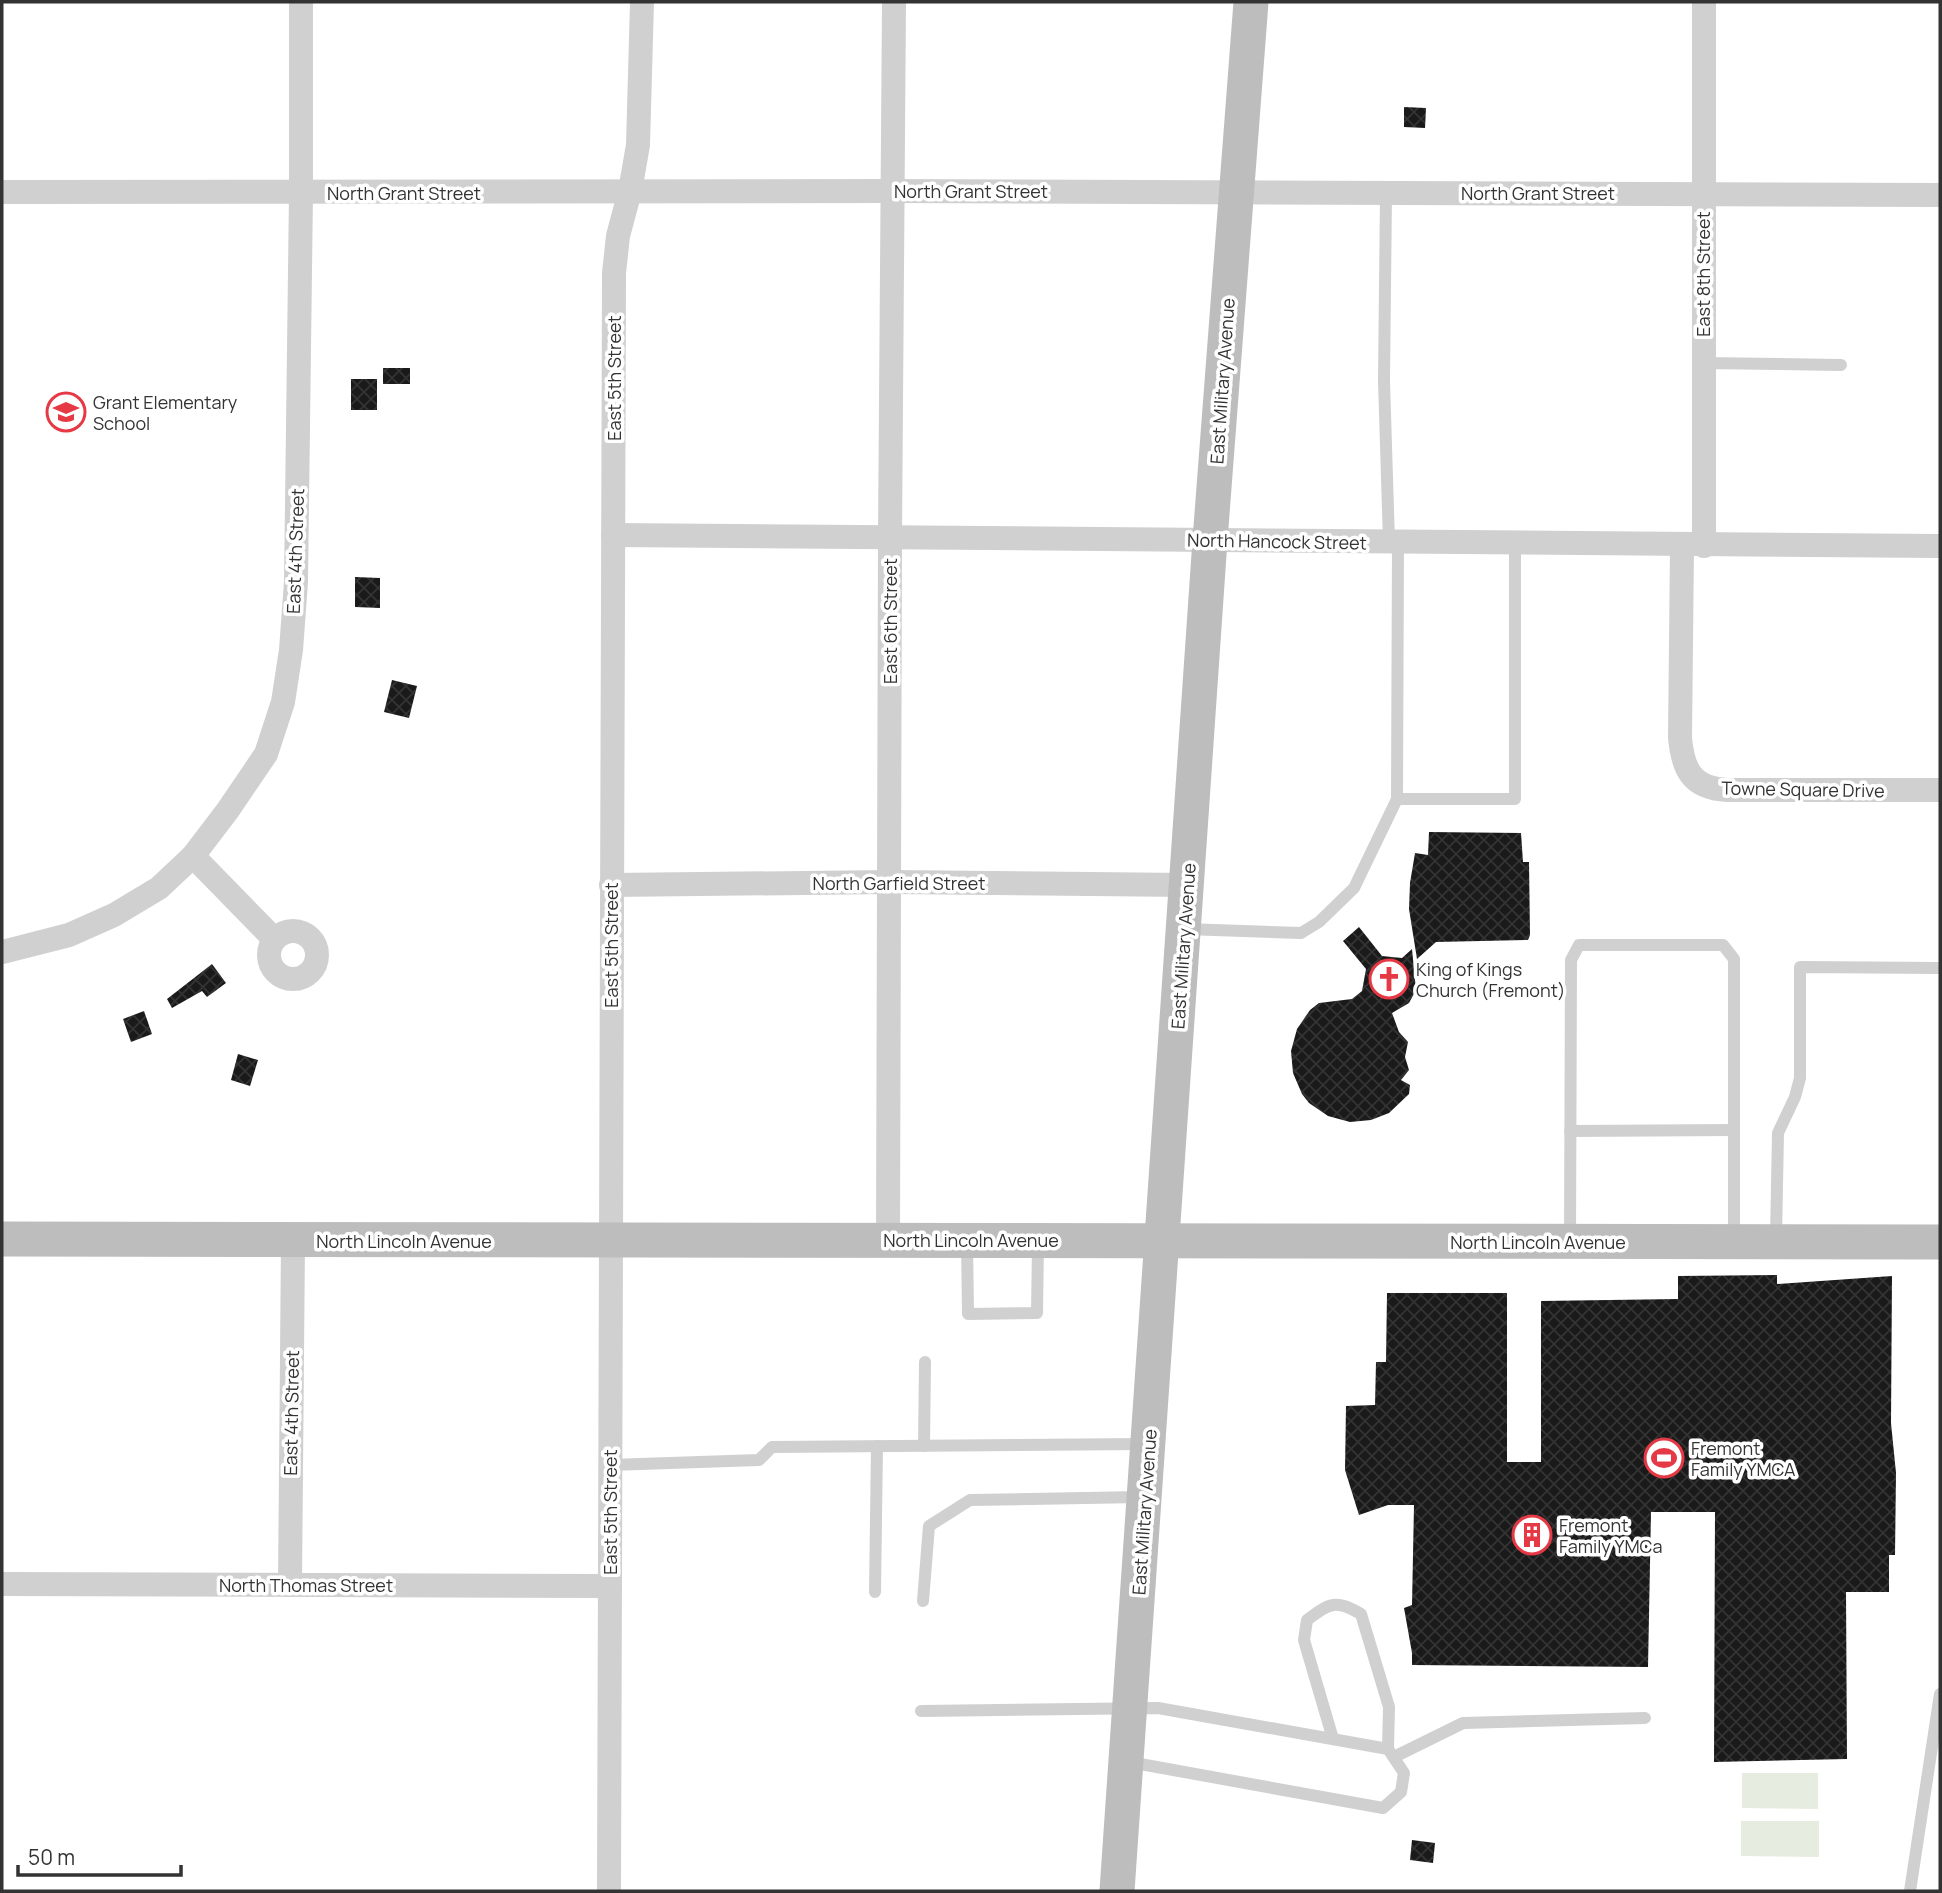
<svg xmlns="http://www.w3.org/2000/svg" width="1942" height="1893" viewBox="0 0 1942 1893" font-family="Manrope,sans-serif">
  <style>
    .grass { fill: #e6ecdf }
    .building { fill: url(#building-cross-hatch) }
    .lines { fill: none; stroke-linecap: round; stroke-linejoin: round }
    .lane { stroke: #d0d0d0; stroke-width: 12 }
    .street { stroke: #d0d0d0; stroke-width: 24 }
    .secondary { stroke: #bdbdbd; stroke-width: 35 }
    .labels { text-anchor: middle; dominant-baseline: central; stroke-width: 7; stroke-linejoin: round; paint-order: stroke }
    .street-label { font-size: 18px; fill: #333; stroke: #fff }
    .poi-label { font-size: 18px; fill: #333; stroke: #fff; text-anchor: start }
  </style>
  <defs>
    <pattern id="building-cross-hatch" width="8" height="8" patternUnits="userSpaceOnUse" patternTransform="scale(1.75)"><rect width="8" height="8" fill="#1a1a1a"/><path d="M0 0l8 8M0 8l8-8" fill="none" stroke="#333"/></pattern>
  </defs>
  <rect width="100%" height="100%" fill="#fff"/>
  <g class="grass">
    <polygon points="1742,1773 1818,1773 1818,1809 1742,1808"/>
    <polygon points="1741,1821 1819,1821 1819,1857 1741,1856"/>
  </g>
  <g class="building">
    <polygon points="1404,107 1426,108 1425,128 1404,127"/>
    <rect x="383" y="368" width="27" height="16"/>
    <rect x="351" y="379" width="26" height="31"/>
    <polygon points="355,577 380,578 380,608 355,607"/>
    <polygon points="392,680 417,686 409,718 384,712"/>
    <polygon points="1429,832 1521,833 1523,862 1529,862 1530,935 1528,940 1436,942 1417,959 1409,909 1410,883 1415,853 1428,855"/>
    <polygon points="1359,927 1382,956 1402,958 1412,949 1416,990 1409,1003 1392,1013 1399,1032 1408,1042 1405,1057 1409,1070 1401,1080 1410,1085 1409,1094 1389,1113 1371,1120 1350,1122 1328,1116 1309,1103 1302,1094 1293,1073 1291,1051 1297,1029 1310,1010 1319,1003 1352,999 1362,991 1366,969 1343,941"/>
    <polygon points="212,964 226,983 207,997 202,991 172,1008 167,999"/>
    <polygon points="144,1011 152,1034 131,1042 123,1019"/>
    <polygon points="238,1054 258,1060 250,1086 231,1080"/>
    <polygon points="1777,1275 1777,1284 1892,1276 1891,1423 1896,1473 1895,1555 1889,1555 1889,1592 1846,1592 1847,1759 1714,1762 1715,1512 1651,1512 1648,1667 1412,1665 1412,1653 1404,1608 1412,1605 1414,1505 1388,1505 1359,1515 1345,1470 1346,1406 1375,1405 1376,1362 1386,1362 1387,1293 1507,1293 1507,1462 1541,1462 1541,1301 1678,1299 1678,1276"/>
    <polygon points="1412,1840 1435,1843 1433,1863 1410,1860"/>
  </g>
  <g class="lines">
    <g class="lane">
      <polyline points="1386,193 1384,381 1389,542"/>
      <polyline points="1703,363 1841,365"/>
      <polyline points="1397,799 1515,799 1515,544"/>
      <polyline points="1185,929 1301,933 1319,922 1354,888 1397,799 1398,542"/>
      <polyline points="1570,1131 1734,1130"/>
      <polyline points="1776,1238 1778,1133 1795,1097 1800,1078 1800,967 1940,968"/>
      <polyline points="1570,1239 1571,960 1579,945 1723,945 1734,959 1734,1238"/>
      <polyline points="967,1241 968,1314 1037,1313 1038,1244"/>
      <polyline points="924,1446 925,1362"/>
      <polyline points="610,1465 759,1460 772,1447 1145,1444"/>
      <polyline points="875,1592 877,1446"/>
      <polyline points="923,1601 929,1526 970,1500 1141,1497"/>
      <polyline points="921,1711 1158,1708 1388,1749 1404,1773 1401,1792 1383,1808 1129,1762"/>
      <path d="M1333 1739 1304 1640 1307 1620C1330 1603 1335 1599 1361 1614L1389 1707 1388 1749"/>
      <polyline points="1394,1757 1463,1723 1645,1718"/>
      <polyline points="1910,1891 1940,1694"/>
    </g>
    <g class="street">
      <polyline points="1704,2 1704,546"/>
      <polyline points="2,192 892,191 1940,195"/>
      <polyline points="613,535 1940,546"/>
      <path d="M1682 546 1680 738C1683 770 1692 788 1727 790H1940"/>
      <polyline points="193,856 274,939"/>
      <polyline points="611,885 891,882 1187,885"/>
      <circle cx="293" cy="955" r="24"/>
      <polyline points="2,952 69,935 114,915 159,888 193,856 228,810 266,754 283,702 291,650 296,582 301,193 301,2"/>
      <polyline points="888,1240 890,536 894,2"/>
      <polyline points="2,1584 610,1586"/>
      <polyline points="290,1585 293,1241"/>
      <polyline points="609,1891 614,273 618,236 630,191 638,145 642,2"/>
    </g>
    <g class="secondary">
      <polyline points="2,1239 1940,1242"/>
      <polyline points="1117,1891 1210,540 1251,2"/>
    </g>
  </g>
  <defs>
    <symbol id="school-ring" viewBox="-11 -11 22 22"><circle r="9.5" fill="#fff" stroke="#e63946" stroke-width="1.5"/><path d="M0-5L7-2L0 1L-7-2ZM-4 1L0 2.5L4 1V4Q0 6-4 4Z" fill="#e63946"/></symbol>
    <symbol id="church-ring" viewBox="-11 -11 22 22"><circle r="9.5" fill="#fff" stroke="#e63946" stroke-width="1.5"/><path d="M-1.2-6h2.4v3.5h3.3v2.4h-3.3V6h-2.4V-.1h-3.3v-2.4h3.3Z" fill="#e63946"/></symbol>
    <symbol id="stadium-ring" viewBox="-11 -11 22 22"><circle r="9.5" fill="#fff" stroke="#e63946" stroke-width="1.5"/><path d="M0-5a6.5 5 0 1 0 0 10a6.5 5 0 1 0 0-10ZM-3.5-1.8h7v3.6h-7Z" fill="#e63946"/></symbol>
    <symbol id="building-ring" viewBox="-11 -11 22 22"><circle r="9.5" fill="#fff" stroke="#e63946" stroke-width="1.5"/><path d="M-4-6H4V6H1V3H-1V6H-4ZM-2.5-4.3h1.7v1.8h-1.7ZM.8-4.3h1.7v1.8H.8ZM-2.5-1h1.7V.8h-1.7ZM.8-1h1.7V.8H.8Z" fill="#e63946"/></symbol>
  </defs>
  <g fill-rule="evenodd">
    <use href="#school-ring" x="44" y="390" width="44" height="44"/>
    <use href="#church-ring" x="1367" y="957" width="44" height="44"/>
    <use href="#stadium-ring" x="1642" y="1436" width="44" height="44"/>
    <use href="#building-ring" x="1510" y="1513" width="44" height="44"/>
  </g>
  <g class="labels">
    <g class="street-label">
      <text x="971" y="191">North Grant Street</text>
      <text x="404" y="193">North Grant Street</text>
      <text x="1538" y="193">North Grant Street</text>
      <text transform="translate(1703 274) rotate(-90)">East 8th Street</text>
      <text transform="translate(614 378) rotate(-90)">East 5th Street</text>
      <text transform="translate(1222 381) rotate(-86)">East Military Avenue</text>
      <text transform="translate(1277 541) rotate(1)">North Hancock Street</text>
      <text transform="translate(295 551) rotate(-88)">East 4th Street</text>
      <text transform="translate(890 621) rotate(-90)">East 6th Street</text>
      <text transform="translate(1803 789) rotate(1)">Towne Square Drive</text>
      <text x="899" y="883">North Garfield Street</text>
      <text transform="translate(611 945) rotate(-90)">East 5th Street</text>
      <text transform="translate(1183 946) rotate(-86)">East Military Avenue</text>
      <text x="971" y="1240">North Lincoln Avenue</text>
      <text x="404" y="1241">North Lincoln Avenue</text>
      <text x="1538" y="1242">North Lincoln Avenue</text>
      <text transform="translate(291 1413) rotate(-89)">East 4th Street</text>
      <text transform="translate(610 1512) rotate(-90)">East 5th Street</text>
      <text transform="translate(1144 1512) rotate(-86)">East Military Avenue</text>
      <text x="306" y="1585">North Thomas Street</text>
    </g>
    <g class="poi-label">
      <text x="93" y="402">Grant Elementary<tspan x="93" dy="21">School</tspan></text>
      <text x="1416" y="969">King of Kings<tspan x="1416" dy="21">Church (Fremont)</tspan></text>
      <text x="1691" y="1448">Fremont<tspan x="1691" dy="21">Family YMCA</tspan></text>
      <text x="1559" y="1525">Fremont<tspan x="1559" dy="21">Family YMCa</tspan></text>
    </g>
  </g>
  <rect width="1942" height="1893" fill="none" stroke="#333333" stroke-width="7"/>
  <path d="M18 1865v10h163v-10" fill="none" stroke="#333333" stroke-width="3.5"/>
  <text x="28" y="1865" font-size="21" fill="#333333" stroke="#ffffff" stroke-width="5" paint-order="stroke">50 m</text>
</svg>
